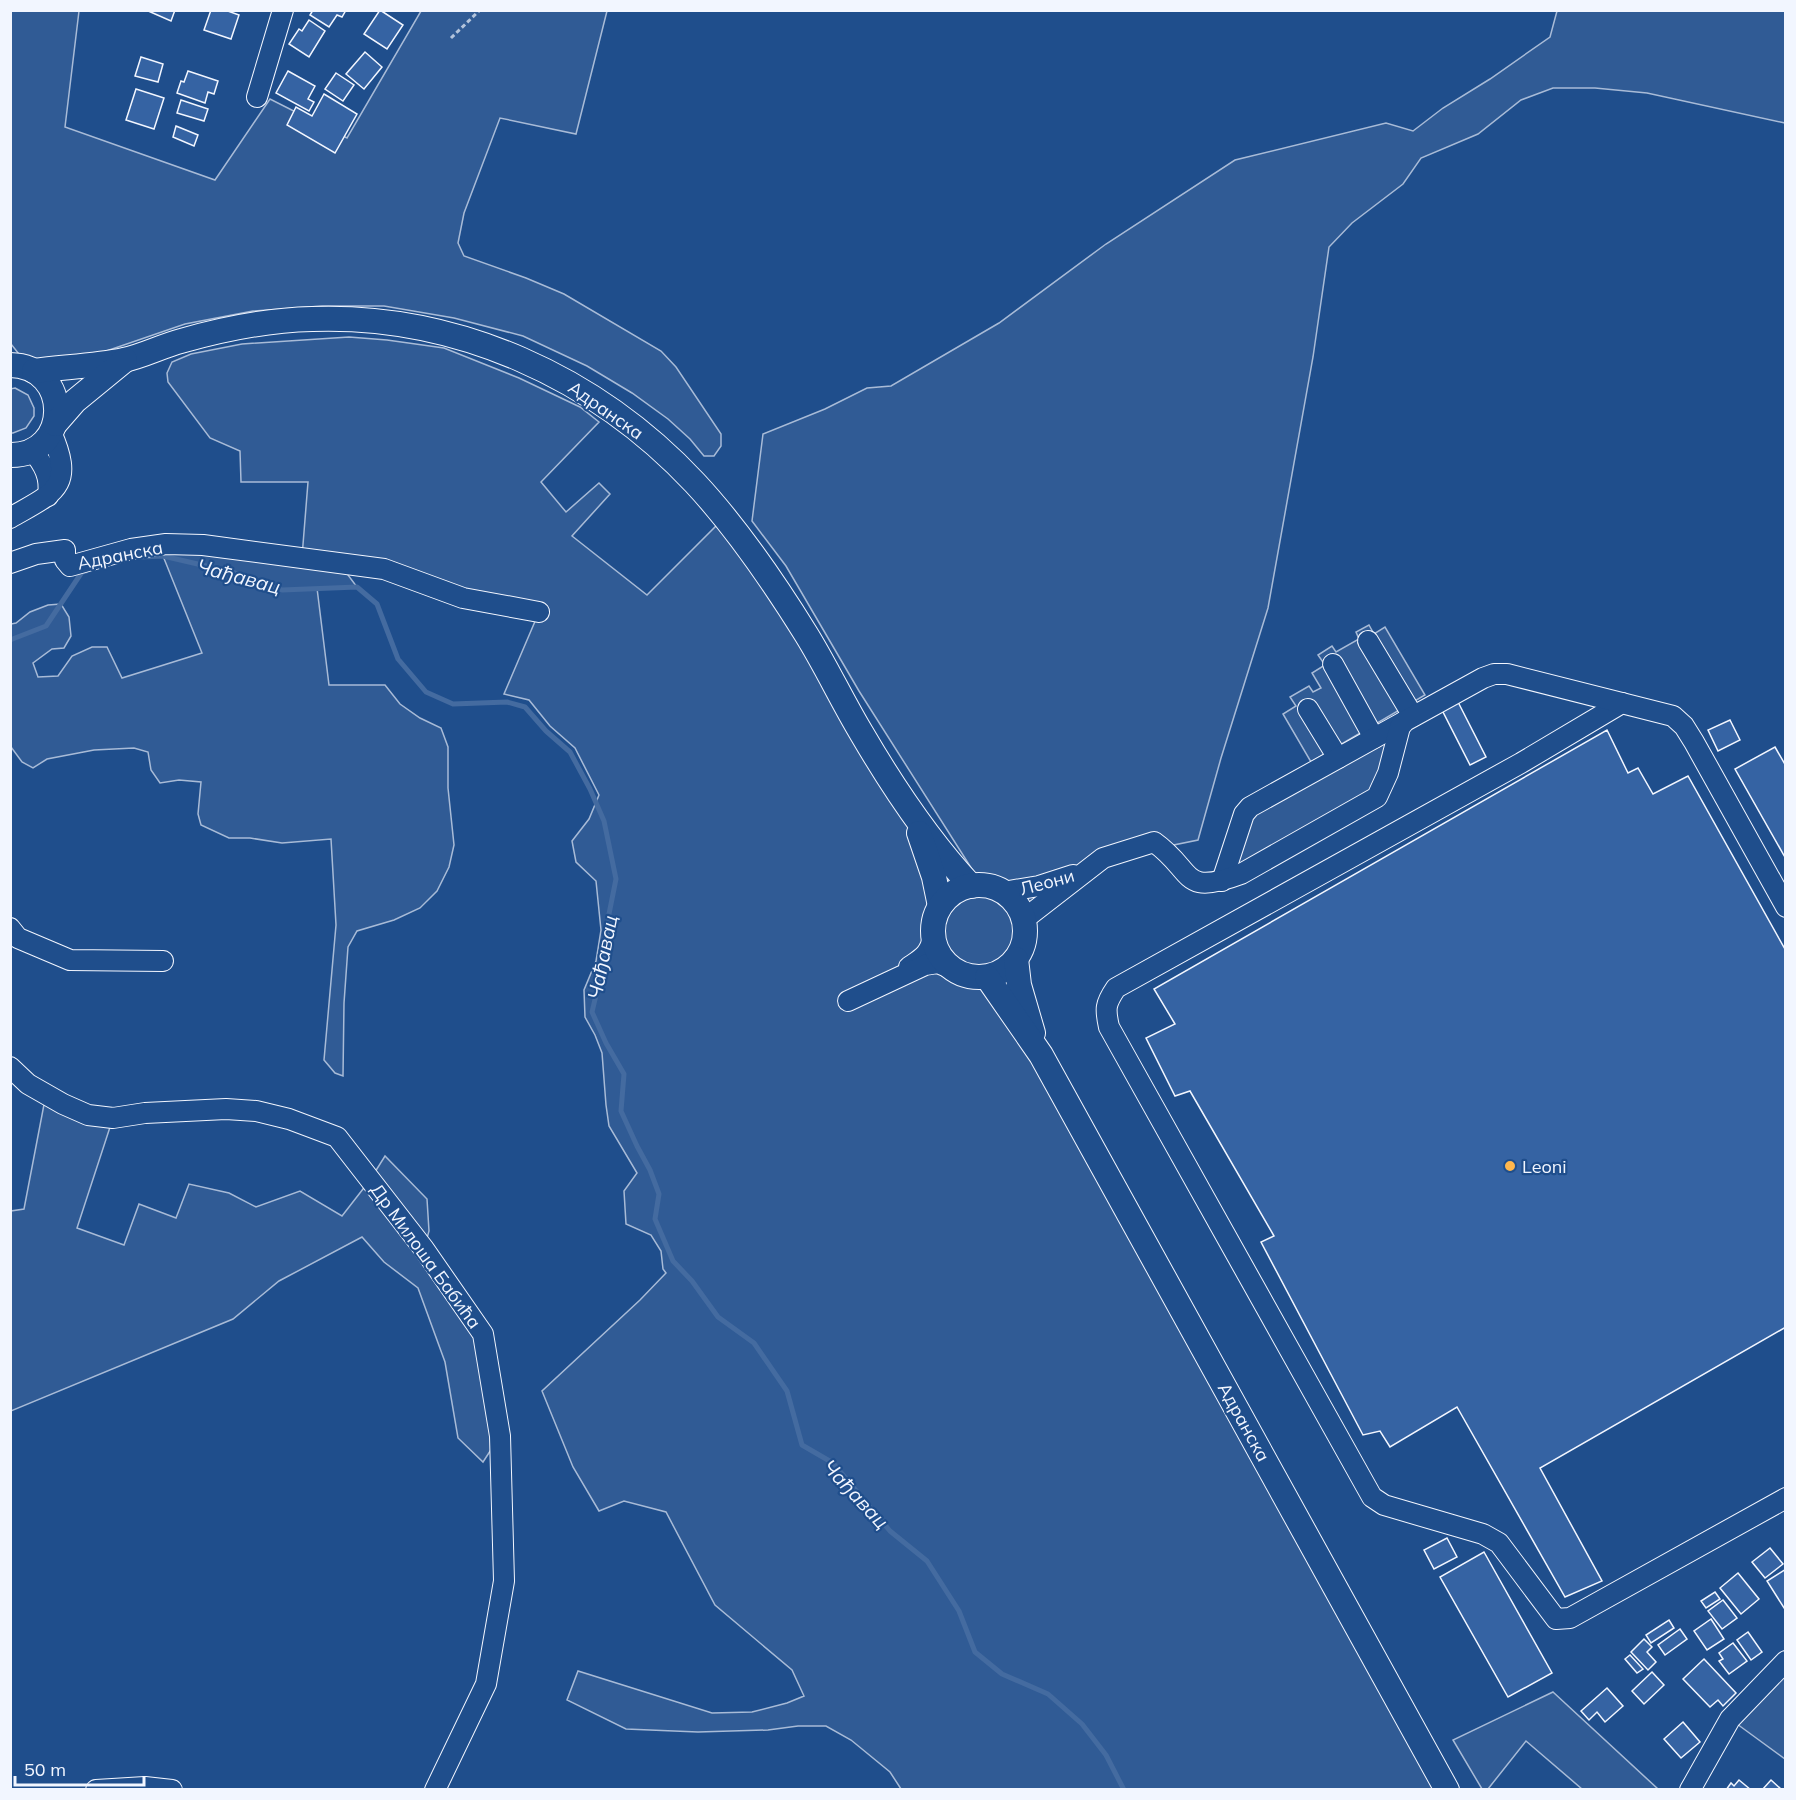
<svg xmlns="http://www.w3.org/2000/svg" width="1796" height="1800" viewBox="0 0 1796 1800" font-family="Mulish,sans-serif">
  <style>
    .built { fill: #305b95; stroke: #a8bbd7; stroke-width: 1.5 }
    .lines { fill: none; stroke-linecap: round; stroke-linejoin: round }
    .stream { stroke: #446ba0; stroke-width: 5 }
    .building { fill: #3563a3; stroke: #f2f6ff; stroke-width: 1.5 }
    .minor-casing { stroke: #f2f6ff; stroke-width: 22 }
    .major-casing { stroke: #f2f6ff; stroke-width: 26 }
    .path { stroke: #b3c4dc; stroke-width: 3; stroke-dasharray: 4.5 3; stroke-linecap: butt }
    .minor { stroke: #1f4e8c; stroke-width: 20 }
    .major { stroke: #1f4e8c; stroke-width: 24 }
    .poi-dot { fill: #ffb74d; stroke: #1f4e8c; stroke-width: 2 }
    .labels { text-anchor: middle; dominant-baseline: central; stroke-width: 4.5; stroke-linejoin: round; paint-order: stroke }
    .street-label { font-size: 18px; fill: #f2f6ff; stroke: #1f4e8c }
    .poi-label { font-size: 18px; fill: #f2f6ff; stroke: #1f4e8c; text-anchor: start }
    .water-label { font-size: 20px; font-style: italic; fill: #f2f6ff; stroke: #1f4e8c }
  </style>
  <rect width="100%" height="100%" fill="#1f4e8c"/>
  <g class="built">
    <polygon points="11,11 79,11 65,127 215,180 270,99 347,138 421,11 607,11 576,134 500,118 464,213 458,243 464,256 526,278 564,294 661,351 676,367 721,434 721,446 714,456 704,456 690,439 668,419 632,393 587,366 523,336 454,318 384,306 322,306 253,311 185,324 86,358 68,362 22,358 11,344"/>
    <polygon points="1557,11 1785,11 1785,123 1647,93 1595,88 1553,88 1521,100 1478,134 1421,158 1403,184 1352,223 1329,247 1313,357 1268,608 1221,758 1198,840 1100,860 1044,893 1023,920 1017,906 1007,895 993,887 982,885 859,691 786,566 752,521 763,434 825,409 867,388 891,386 999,323 1106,244 1235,160 1386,123 1413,131 1443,108 1490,79 1550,37"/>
    <polygon points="349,337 387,340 444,348 519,378 580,407 599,422 541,482 566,512 599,483 610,494 572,536 647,595 725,517 947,859 964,888 950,895 940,906 935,916 933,927 936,950 950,968 961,974 974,977 987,977 1001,972 1013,963 1029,1023 1444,1789 901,1789 890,1772 851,1740 826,1726 798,1726 768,1730 698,1732 626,1729 567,1700 578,1671 712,1713 752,1712 787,1703 804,1696 792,1670 715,1605 666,1512 624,1501 599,1511 573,1467 542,1391 640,1300 666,1273 663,1269 661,1251 651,1235 626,1224 624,1191 637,1173 609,1126 606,1105 602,1053 595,1035 585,1017 584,990 596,961 601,930 596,881 576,862 572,841 589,819 599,795 575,748 550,726 529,700 504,694 539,612 339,563 357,587 317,588 329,685 385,685 400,704 420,718 441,728 448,747 448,788 454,845 449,867 437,891 420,908 394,920 357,931 348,947 344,1003 343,1076 335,1073 324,1060 336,925 331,839 282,843 250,838 229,838 201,825 198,814 201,782 179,780 160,783 151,770 148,752 134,748 94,750 47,759 33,768 22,762 11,747 11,624 16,623 30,612 48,605 61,604 69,617 71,636 64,648 52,649 33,663 38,677 58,676 72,656 92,647 107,647 122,678 202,653 163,556 166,544 302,557 308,482 241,482 240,451 210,438 168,382 167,373 172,362 191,354 242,344"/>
    <polygon points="15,388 28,395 34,408 34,416 26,428 13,433 11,433 10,389"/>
    <polygon points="1369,625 1374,634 1385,627 1425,695 1311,762 1283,714 1296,706 1290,697 1309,686 1313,692 1321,688 1312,673 1325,665 1318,655 1332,646 1336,652 1359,639 1356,632"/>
    <polygon points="1394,727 1383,786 1222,881 1244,814"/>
    <circle cx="979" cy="931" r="37"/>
    <polygon points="46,1094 113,1118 77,1228 124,1245 139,1204 176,1218 189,1184 229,1193 256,1207 300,1191 342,1216 370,1180 385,1156 427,1199 429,1231 424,1249 483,1334 500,1436 483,1462 458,1438 445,1362 418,1288 384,1262 362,1237 279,1281 233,1319 11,1411 11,1211 24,1209"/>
    <polygon points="1785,1673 1785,1759 1737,1724"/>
    <polygon points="1553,1692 1658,1789 1582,1789 1526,1741 1488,1789 1482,1789 1453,1740"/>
  </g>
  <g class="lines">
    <g class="stream">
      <polyline points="141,557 163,556 202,565 235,573 282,590 357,587 377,604 398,659 426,692 453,704 507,702 525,707 546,731 570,752 590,789 604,821 616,879 609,914 606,953 592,1012 606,1043 624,1074 621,1111 637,1146 650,1170 659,1194 655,1219 673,1261 692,1281 718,1317 754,1343 787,1391 802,1445 833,1463 890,1531 927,1561 959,1611 975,1652 1002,1674 1048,1694 1082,1724 1106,1755 1124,1790"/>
      <polyline points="10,640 46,626 82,572 86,571"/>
    </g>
  </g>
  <g class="building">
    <polygon points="146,10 175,10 171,21"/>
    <polygon points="211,10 225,10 239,15 231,39 204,30"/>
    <polygon points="313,10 346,10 342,17 337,15 329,27 310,15"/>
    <polygon points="380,10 403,25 387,49 364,34"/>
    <polygon points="309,20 325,31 309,57 289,44 299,29 302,31"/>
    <polygon points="365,52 382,67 364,89 346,74"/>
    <polygon points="141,57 163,64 158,82 135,76"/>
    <polygon points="188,71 218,81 214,94 208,92 205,103 177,93 181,81 184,82"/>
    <polygon points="288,71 315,86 308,99 314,102 309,111 276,93"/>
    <polygon points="336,73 354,85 343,101 325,89"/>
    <polygon points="136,89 164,98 154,129 126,120"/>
    <polygon points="324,94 357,114 335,153 287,125 296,107 312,116"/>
    <polygon points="181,100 208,109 204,121 177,113"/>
    <polygon points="176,126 198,135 194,146 173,137"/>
    <polygon points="1457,700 1486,757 1470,765 1441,708"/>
    <polygon points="1730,720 1740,740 1718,751 1708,730"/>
    <polygon points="1607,730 1628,773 1638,768 1653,794 1688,776 1786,951 1786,1327 1540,1468 1602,1581 1565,1597 1457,1407 1390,1447 1380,1431 1363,1435 1261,1242 1274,1236 1190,1091 1175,1096 1146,1038 1175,1024 1154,989"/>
    <polygon points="1775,747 1786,766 1786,859 1735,769"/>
    <polygon points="1447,1538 1457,1557 1434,1569 1424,1550"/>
    <polygon points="1770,1548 1783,1564 1765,1578 1752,1562"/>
    <polygon points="1484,1552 1552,1673 1508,1697 1440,1577"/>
    <polygon points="1786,1569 1786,1611 1767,1581"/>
    <polygon points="1738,1573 1759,1599 1741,1614 1720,1588"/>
    <polygon points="1715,1592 1720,1599 1706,1608 1701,1601"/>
    <polygon points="1723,1600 1737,1618 1722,1629 1708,1611"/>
    <polygon points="1711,1619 1724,1639 1707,1650 1694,1631"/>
    <polygon points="1669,1620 1674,1628 1651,1643 1646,1635"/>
    <polygon points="1680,1629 1687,1639 1665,1655 1658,1645"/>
    <polygon points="1748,1632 1762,1652 1751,1660 1737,1640"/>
    <polygon points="1644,1639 1652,1647 1647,1652 1656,1662 1648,1670 1631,1652"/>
    <polygon points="1733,1643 1747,1661 1729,1674 1719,1661 1723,1659 1719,1653"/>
    <polygon points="1630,1655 1643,1669 1637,1673 1625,1659"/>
    <polygon points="1704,1659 1736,1693 1723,1706 1718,1700 1710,1707 1683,1679"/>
    <polygon points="1652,1672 1664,1685 1644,1704 1632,1691"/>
    <polygon points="1607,1688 1623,1706 1605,1722 1597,1712 1589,1720 1581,1711"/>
    <polygon points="1683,1722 1700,1742 1681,1758 1664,1739"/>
    <polygon points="1739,1780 1751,1790 1726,1790 1731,1783 1734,1786"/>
    <polygon points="1771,1780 1782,1790 1762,1790"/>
  </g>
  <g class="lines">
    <defs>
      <g id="minor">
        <polyline points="257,97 283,10"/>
        <path d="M32 450C44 465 51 477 48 496"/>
        <path d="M10 518C53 493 76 488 51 432"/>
        <polyline points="10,563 36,554 65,550 65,560 70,566 131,549 166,544 203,545 384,569 463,598 539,612"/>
        <polyline points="1368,641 1413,716"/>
        <polyline points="1333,664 1374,738"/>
        <path d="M1622 703 1521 763 1116 988C1105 1004 1105 1009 1109 1027L1372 1497 1384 1505 1483 1534 1499 1543 1556 1619 1570 1618 1786 1498"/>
        <polyline points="1308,709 1338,758"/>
        <polyline points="1222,881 1244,814 1250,807 1405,721"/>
        <polyline points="1003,892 1039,886 1073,875"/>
        <path d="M1023 920 1103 858 1154 842C1195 871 1180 897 1241 874L1377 797 1388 773 1400 727 1405 721 1483 678 1494 674H1507L1673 716 1684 726 1694 742 1786 907"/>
        <polyline points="10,928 18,938 70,960 163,961"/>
        <path d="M909 967C922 958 929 955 933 938"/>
        <polyline points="848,1001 925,965 938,963 950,968"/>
        <polyline points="10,1067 28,1084 63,1104 88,1115 113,1118 145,1113 226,1109 256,1111 289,1119 337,1137 424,1249 483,1334 500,1436 504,1581 486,1684 435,1790"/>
        <polyline points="96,1790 145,1787 172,1790"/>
        <polyline points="1690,1790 1730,1719 1786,1661"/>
      </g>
      <g id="major">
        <path d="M10 365C72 366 71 456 10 455"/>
        <path d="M34 371C63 367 95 366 124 360 143 356 162 346 181 341 223 329 268 320 312 319 457 314 596 377 695 483 737 528 773 581 806 634 826 666 842 701 862 734 893 787 929 841 971 886"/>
        <polyline points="55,424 75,401 125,360"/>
        <polyline points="919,833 934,877 940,906"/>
        <circle cx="979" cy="931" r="46"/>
        <polyline points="1016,959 1019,985 1033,1033"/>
        <polyline points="987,977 1041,1055 1447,1790"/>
      </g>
    </defs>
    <use href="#minor" class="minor-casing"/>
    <use href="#major" class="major-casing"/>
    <polyline class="path" points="451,38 480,10"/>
    <use href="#minor" class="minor"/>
    <use href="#major" class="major"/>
  </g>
  <circle class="poi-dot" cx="1510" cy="1166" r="6"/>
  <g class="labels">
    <g class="street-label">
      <text transform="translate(606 410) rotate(35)">Адранска</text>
      <text transform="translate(120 555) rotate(-11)">Адранска</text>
      <text transform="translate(1047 882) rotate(-15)">Леони</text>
      <text transform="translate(426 1256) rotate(54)">Др Милоша Бабића</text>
      <text transform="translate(1244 1422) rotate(61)">Адранска</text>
    </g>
    <g class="poi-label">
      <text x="1522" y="1166">Leoni</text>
    </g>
    <g class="water-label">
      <text transform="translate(239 576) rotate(15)">Чађавац</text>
      <text transform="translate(602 957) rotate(-79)">Чађавац</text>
      <text transform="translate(856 1494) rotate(47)">Чађавац</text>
    </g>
  </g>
  <rect width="1796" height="1800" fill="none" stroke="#f2f6ff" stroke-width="24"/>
  <path d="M15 1776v9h129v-9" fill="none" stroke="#f2f6ff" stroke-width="3"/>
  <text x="24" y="1776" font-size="18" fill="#f2f6ff" stroke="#1f4e8c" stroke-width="4.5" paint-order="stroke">50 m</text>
</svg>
